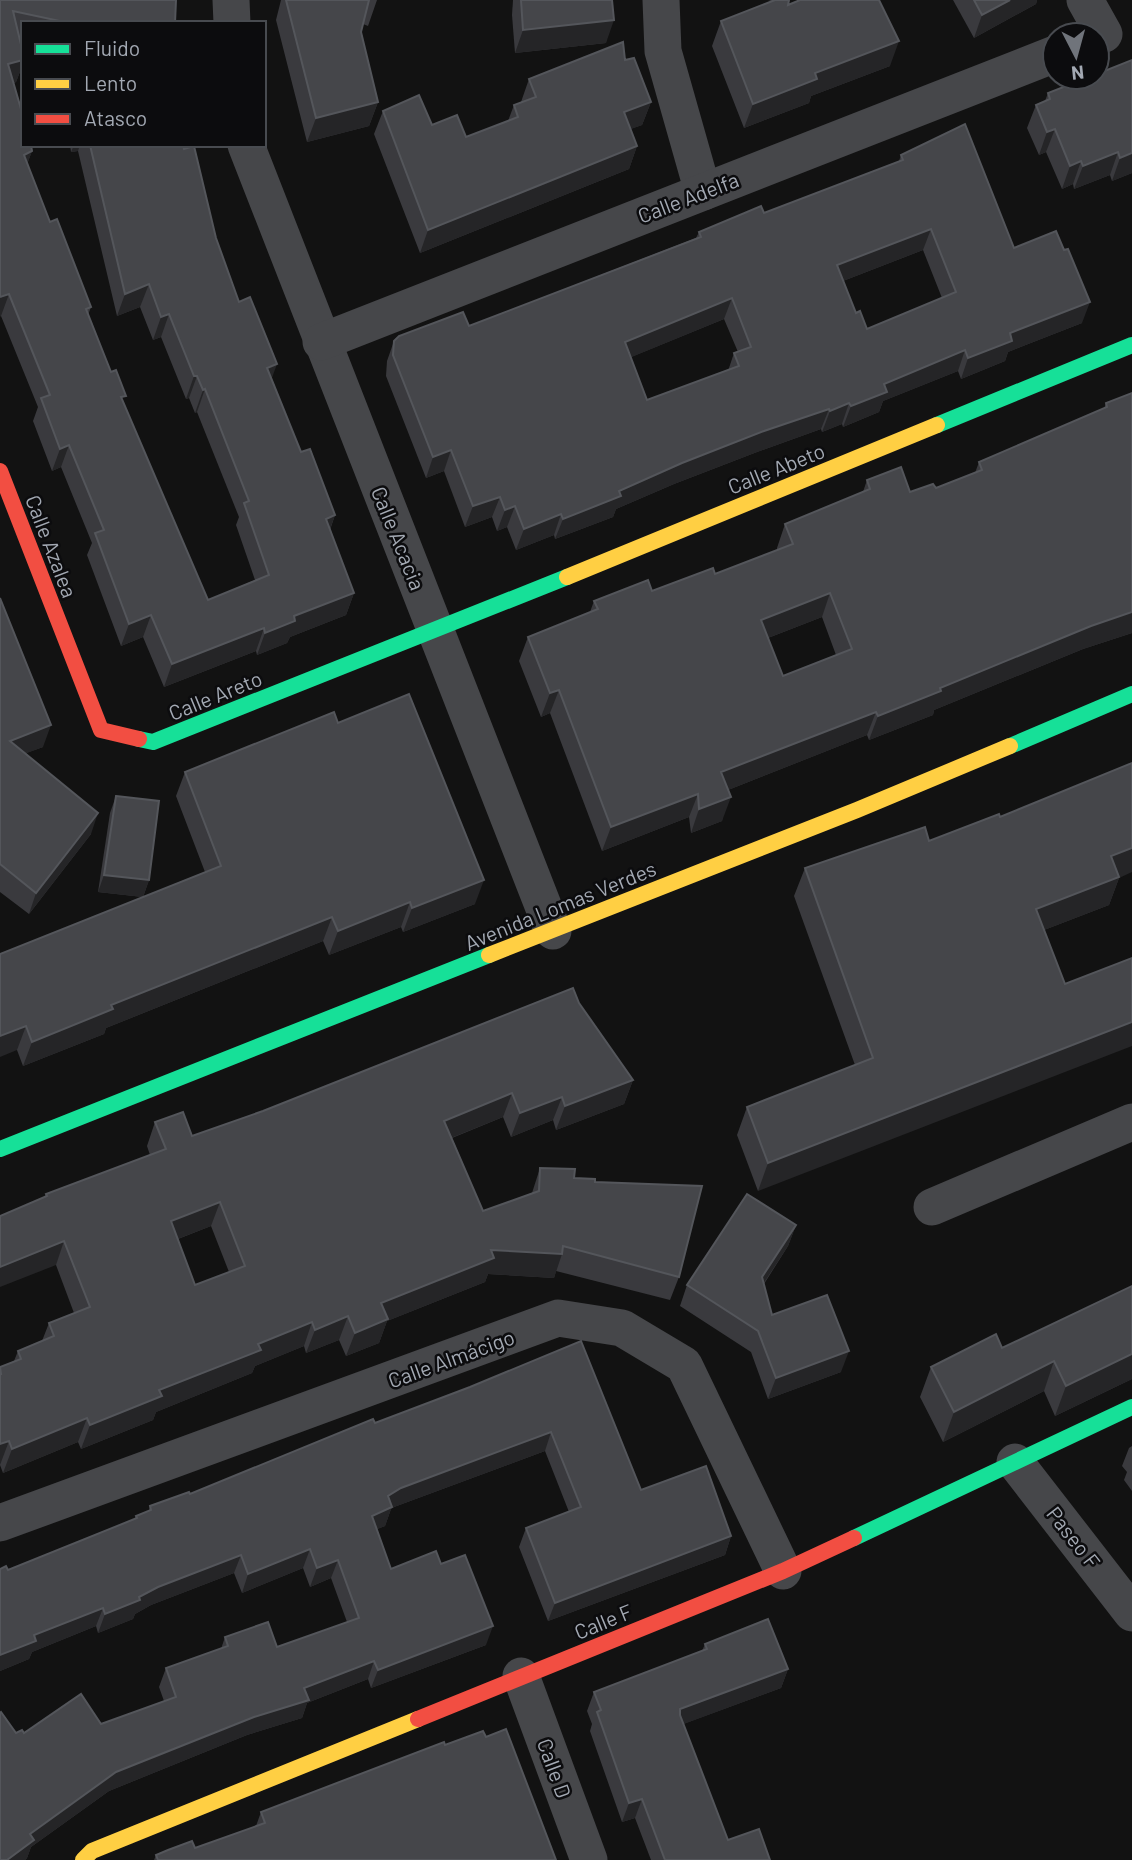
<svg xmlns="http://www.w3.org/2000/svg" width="1132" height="1860" viewBox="0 0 1132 1860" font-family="Barlow,sans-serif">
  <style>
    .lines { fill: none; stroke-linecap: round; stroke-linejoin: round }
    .street { stroke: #46474a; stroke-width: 37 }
    .fast { stroke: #16e098; stroke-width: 16 }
    .slow { stroke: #ffcf43; stroke-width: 16 }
    .jam { stroke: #f24e42; stroke-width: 16 }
    .wall { fill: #3a3a3e; fill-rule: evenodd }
    .shaded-wall { fill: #252527 }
    .building { fill: #45464a; stroke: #54565b; stroke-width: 2; fill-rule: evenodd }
    .labels { text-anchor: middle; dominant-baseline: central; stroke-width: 5; stroke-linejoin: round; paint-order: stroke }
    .street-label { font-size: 21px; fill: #a3a9b3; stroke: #0c0c0e }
  </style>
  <rect width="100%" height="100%" fill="#121212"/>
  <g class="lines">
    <g class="street">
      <polyline points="231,0 232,23"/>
      <polyline points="661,0 663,51 703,192"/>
      <polyline points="1085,0 1104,34"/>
      <polyline points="246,145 553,931"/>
      <polyline points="321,342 1055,54"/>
      <polyline points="932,1207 1132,1122"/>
      <polyline points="1015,1462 1132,1613"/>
      <polyline points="0,1523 558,1318 622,1328 684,1365 783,1571"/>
      <polyline points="521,1676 589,1860"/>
    </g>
    <g class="fast">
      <polyline points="937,425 1132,345"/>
      <polyline points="139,739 153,742 567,577"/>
      <polyline points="1010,746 1132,694"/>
      <polyline points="0,1149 489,955"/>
      <polyline points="854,1538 1132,1407"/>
    </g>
    <g class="slow">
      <polyline points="567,577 937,425"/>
      <polyline points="489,955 857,810 1010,746"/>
      <polyline points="83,1860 92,1851 418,1719"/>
    </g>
    <g class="jam">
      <polyline points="0,471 101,730 139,739"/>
      <polyline points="418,1719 783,1571 854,1538"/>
    </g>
  </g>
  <g class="wall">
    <polygon points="0,0 175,23 23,23 23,37 19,36 23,53 23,64 16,82 14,83 32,151 27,164 50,222 91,307 88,315 123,403 208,600 255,580 236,525 239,517 197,412 195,413 189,398 186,399 161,337 153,340 140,307 117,316 78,151 71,152 70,145 183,145 239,302 272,379 301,452 335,515 330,530 354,593 346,615 290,637 287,643 257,655 256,651 164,687 143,637 121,646 87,555 92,543 61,467 52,471 33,421 38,407 1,316"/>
    <polygon points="281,0 377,0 368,26 363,24 361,32 378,102 369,126 307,142 276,20"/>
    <polygon points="513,0 612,0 606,43 515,53 512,15"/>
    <polygon points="768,0 789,0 788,5 890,66 811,96 809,103 744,128 712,46 721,21 772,1"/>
    <polygon points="953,0 1037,0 1036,4 974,38"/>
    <polygon points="625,60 651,102 642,125 630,129 637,146 629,169 420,253 374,134 383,111 432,125 466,137 508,121 514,105 521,102 529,79"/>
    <polygon points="1132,60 1132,173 1112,181 1110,175 1074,189 1073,184 1062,189 1046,152 1039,155 1027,128 1036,105 1045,101 1048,93"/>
    <path d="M901 155 1014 248 1082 323 1008 352 1005 361 961 379 958 371 883 401 879 412 843 427 842 424 822 432 821 429 757 452 674 484 616 509 613 517 555 539 554 535 516 550 507 527 497 531 492 517 465 527 444 471 426 478 386 376 387 361 394 341 469 326 696 238 699 232 764 213 899 161ZM923 250 942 298 867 329 856 313 843 281ZM724 319 738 352 734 353 728 371 647 400 631 357Z"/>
    <path d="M1132 393V633L1083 649 934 710 933 715 869 740 867 735 728 790 722 821 691 833 689 817 602 851 550 713 541 717 519 661 528 637 590 612 594 601 652 591 715 574 777 550V548L785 524 863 492 867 480 910 492 936 488 975 473 979 462 1104 409 1106 403ZM822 617 836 655 783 676 768 638Z"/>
    <polygon points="0,598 43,747 26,753 91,834 29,914 0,892"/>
    <polygon points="338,723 475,904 403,932 401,927 329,955 323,941 106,1028 104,1034 23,1066 17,1050 0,954 205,872 176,796 185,772"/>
    <polygon points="116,796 149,880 143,897 98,892 110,813"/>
    <polygon points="1000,817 1119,878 1109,905 1044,930 758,1191 737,1135 747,1107 855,1065 794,896 805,868 929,841"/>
    <path d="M579 1003 633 1080 624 1104 556 1130 553 1120 511 1137 503 1117 452 1138 483 1211 532 1193 540 1168 574 1178 595 1182 679 1277 670 1300 556 1271 554 1278 488 1274 485 1282 387 1321 379 1343 346 1356 339 1340 306 1353 304 1346 255 1366 252 1373 156 1412 153 1420 81 1449 78 1442 3 1473 0 1465V1367L14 1361 18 1351 42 1341 49 1323 74 1313 56 1265 45 1197 46 1194 150 1155 147 1146 155 1122 192 1136ZM211 1226 229 1272 195 1285 178 1239Z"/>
    <polygon points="796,1225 788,1246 764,1284 772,1315 841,1372 768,1399 751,1352 680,1306 687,1285"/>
    <polygon points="1132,1286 1132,1379 1055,1416 1044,1391 943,1442 920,1397 931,1367 1002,1348"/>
    <polygon points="581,1341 641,1490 731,1536 725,1555 548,1621 519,1547 526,1528 569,1512 545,1451 394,1507 391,1509 385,1526 377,1529 391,1569 441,1564 486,1645 371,1688 368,1679 307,1703 302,1718 247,1735 109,1791 31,1847 27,1858 25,1860 0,1860 16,1733 101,1724 164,1701 159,1687 166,1668 221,1649 225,1637 277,1647 347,1622 331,1578 310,1587 303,1568 242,1593 234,1573 151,1605 135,1614 133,1619 98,1633 96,1626 32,1652 29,1659 0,1671 0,1569 8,1570 135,1519 136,1516 149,1511 150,1506 190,1494 470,1387"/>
    <polygon points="1132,1446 1132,1491 1124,1480 1127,1472 1122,1466 1129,1448"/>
    <polygon points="705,1644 788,1669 781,1688 683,1724 728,1840 770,1860 651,1860 635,1818 622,1822 590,1731 592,1724 587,1711 594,1692 702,1651"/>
    <polygon points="486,1737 556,1860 154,1860 156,1855 195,1848 256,1826 261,1812 445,1745"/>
  </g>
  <g class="shaded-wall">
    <polygon points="1010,0 1037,0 1036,4 974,38 982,15"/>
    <polygon points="614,20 606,43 515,53 523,30"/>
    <polygon points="899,41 890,66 811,96 809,103 744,128 753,104 815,73"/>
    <polygon points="23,60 23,64 16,82 0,86 8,64"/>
    <polygon points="378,102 369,126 307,142 316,118"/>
    <polygon points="651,102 642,125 615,135 624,112"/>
    <polygon points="1055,129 1046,152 1039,155 1047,132"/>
    <polygon points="74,145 80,145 78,151 71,152"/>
    <polygon points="637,146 629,169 420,253 428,230"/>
    <polygon points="32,151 24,173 24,155"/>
    <polygon points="1118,152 1110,175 1074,189 1083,166"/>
    <polygon points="1132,153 1132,173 1112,181 1120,158"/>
    <polygon points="1081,161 1073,184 1062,189 1070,166"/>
    <polygon points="931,229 923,250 830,286 837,265"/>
    <polygon points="149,284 140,307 117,316 125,294"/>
    <polygon points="9,294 1,316 0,317 0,298"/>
    <polygon points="732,298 724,319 617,363 625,342"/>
    <polygon points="1090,302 1082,323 1008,352 1005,361 961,379 968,358 1010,333"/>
    <polygon points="169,314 161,337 153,340 161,317"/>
    <polygon points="965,350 958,371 883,401 879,412 843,427 851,406 884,384"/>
    <polygon points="277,364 269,386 267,368"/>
    <polygon points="194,376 197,376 189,398 186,399"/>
    <polygon points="205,389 197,412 195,413 203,390"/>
    <polygon points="849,403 842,424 822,432 830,411"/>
    <polygon points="829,409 821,429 757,452 674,484 616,509 613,517 555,539 563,519 619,491 682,463 764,431"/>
    <polygon points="69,445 61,467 52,471 60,449"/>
    <polygon points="451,450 444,471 426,478 433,457"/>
    <polygon points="500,497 492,517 465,527 473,506"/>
    <polygon points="515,506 507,527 497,531 505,510"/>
    <polygon points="561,514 554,535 516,550 524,529"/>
    <polygon points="335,515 327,537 326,519"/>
    <polygon points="354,593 346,615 290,637 287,643 257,655 265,633 294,616"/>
    <polygon points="830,593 822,617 752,644 761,620"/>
    <polygon points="1132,612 1132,633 1083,649 934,710 933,715 869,740 878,716 940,688 1091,626"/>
    <polygon points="151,615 143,637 121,646 129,624"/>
    <polygon points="264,628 256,651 164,687 172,664"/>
    <polygon points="559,690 550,713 541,717 550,693"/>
    <polygon points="876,712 867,735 713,796 721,772"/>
    <polygon points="51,725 43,747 3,762 10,741"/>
    <polygon points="698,794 689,817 602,851 611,827"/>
    <polygon points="731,797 722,821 691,833 699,809"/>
    <polygon points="98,813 91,834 29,914 36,893"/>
    <polygon points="1132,848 1132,872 1119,878 1109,905 1026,937 1036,909 1111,856"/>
    <polygon points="104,875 149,880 143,897 98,892"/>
    <polygon points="484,880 475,904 403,932 412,908"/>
    <polygon points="410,902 401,927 329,955 338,931"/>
    <polygon points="332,917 323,941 106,1028 104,1034 23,1066 32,1042 111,1005"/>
    <polygon points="1132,1022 1132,1046 758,1191 768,1163"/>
    <polygon points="26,1026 17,1050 0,1057 0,1036"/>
    <polygon points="633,1080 624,1104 556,1130 565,1106"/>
    <polygon points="512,1093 503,1117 436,1144 444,1121"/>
    <polygon points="562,1097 553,1120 511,1137 520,1113"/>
    <polygon points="220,1202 211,1226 162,1245 171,1221"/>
    <polygon points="796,1225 788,1246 754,1298 762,1277"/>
    <polygon points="64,1241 56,1265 0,1287 0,1267"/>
    <polygon points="491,1250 562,1254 554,1278 488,1274 485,1282 387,1321 379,1343 346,1356 355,1333 381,1303"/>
    <polygon points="348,1316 339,1340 306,1353 315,1330"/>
    <polygon points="312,1322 304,1346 255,1366 252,1373 156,1412 153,1420 81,1449 90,1425 159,1390 258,1344"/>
    <polygon points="849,1351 841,1372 768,1399 776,1378"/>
    <polygon points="1132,1354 1132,1379 1055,1416 1066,1386"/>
    <polygon points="1054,1361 1044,1391 943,1442 954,1412"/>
    <polygon points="87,1418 78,1442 3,1473 12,1449"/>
    <polygon points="551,1432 545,1451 394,1507 391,1509 385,1526 365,1534 372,1516 388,1496 401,1488"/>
    <polygon points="9,1441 0,1465 0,1444"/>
    <polygon points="731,1536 725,1555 548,1621 555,1603"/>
    <polygon points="310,1549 303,1568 242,1593 248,1574"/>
    <polygon points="241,1555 234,1573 151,1605 135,1614 133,1619 98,1633 105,1614 158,1587"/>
    <polygon points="338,1560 331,1578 310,1587 317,1568"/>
    <polygon points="103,1608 96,1626 32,1652 29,1659 0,1671 0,1655 34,1635"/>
    <polygon points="493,1626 486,1645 371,1688 378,1670"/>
    <polygon points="374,1661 368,1679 307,1703 302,1718 247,1735 109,1791 31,1847 27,1858 25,1860 7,1860 30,1834 116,1772 304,1688"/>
    <polygon points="788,1669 781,1688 673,1728 680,1709"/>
    <polygon points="642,1799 635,1818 622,1822 629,1803"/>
  </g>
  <g class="building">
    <polygon points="0,0 176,0 175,23 69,23 13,11 23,53 23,60 8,64 23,116 23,145 31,145 32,151 24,155 50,222 57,219 91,307 86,309 111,372 116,370 126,396 121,397 208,600 269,575 244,503 249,501 205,389 203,390 197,376 194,376 169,314 161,317 149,284 125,294 90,145 183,145 184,149 194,146 216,238 239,302 250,297 277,364 267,368 301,452 310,449 335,515 326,519 354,593 294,616 295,621 265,633 264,628 172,664 151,615 129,624 95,533 104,530 69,445 60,449 41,398 50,395 9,294 0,297"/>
    <polygon points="286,0 369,0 361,32 378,102 316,118"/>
    <polygon points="521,0 612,0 614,20 523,30"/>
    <polygon points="775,0 789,0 788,5 800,0 879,0 899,41 815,73 817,79 753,104 721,21"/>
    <polygon points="974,0 1010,0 982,15"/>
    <polygon points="623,42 625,60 634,58 651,102 624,112 637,146 428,230 383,111 419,95 432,125 457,115 466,137 518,117 514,105 536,97 529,79"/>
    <polygon points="1132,60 1132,153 1120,158 1118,152 1083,166 1081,161 1070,166 1055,129 1047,132 1036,105 1050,99 1048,93 1089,77 1097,77 1097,74"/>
    <path d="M965 124 1014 248 1056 231 1064 250 1068 249 1090 302 1010 333 1012 341 968 358 965 350 884 384 887 392 851 406 849 403 830 411 829 409 764 431 682 463 619 491 621 496 563 519 561 514 524 529 515 506 505 510 500 497 473 506 451 450 433 457 393 355 394 341 399 336 463 312 469 326 701 237 699 232 761 206 764 213 903 160 901 155ZM931 229 956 292 867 329 860 311 856 313 837 265ZM732 298 751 347 734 353 739 366 647 400 625 342Z"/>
    <path d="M1132 393V612L1091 626 940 688 941 691 878 716 876 712 721 772 731 797 699 809 698 794 611 827 559 690 550 693 528 637 598 609 594 601 648 580 652 591 713 568 715 574 793 544 785 524 870 489 867 480 901 467 910 492 933 484 936 488 982 470 979 462 1107 407 1106 403ZM830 593 852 649 783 676 761 620Z"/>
    <polygon points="0,598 51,725 10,741 98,813 36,893 0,864"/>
    <polygon points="409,694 484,880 412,908 410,902 338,931 332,917 111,1005 113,1009 32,1042 26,1026 0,1036 0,954 221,866 185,772 334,712 338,723"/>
    <polygon points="1132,763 1132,848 1111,856 1119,877 1036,909 1065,984 1132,958 1132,1022 768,1163 747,1107 873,1058 805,868 925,827 929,841 999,814 1000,817"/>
    <polygon points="116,796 159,801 149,880 104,875"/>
    <path d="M573 988 579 1003 633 1080 565 1106 562 1097 520 1113 512 1093 444 1121 483 1211 539 1191 540 1168 575 1169 574 1178 595 1179V1182L702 1186 679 1277 563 1246 562 1254 491 1250 494 1258 381 1303 388 1319 355 1333 348 1316 315 1330 312 1322 258 1344 261 1350 159 1390 162 1396 90 1425 87 1418 12 1449 9 1441 0 1444V1374H1L0 1367 21 1359 18 1351 54 1336 49 1323 90 1307 64 1241 0 1267V1216L47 1196 46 1194 166 1149 155 1122 183 1112 192 1136 263 1111ZM220 1202 245 1266 195 1285 171 1221Z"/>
    <polygon points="747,1194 796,1225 762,1277 772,1315 827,1295 849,1351 776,1378 758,1331 687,1285"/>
    <polygon points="1132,1286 1132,1354 1066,1386 1054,1361 954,1412 931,1367 996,1334 1002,1348"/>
    <polygon points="581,1341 641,1490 706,1466 731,1536 555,1603 526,1528 581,1507 551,1432 401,1488 388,1496 392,1507 372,1516 391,1569 436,1551 441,1564 465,1555 493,1626 378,1670 374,1661 304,1688 309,1700 254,1717 116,1772 30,1834 34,1840 7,1860 0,1860 0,1713 1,1712 16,1733 22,1730 24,1733 81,1694 101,1724 176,1697 166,1668 228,1646 225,1637 268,1622 277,1647 359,1618 338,1560 317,1568 310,1549 248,1574 241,1555 158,1587 139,1597 140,1600 105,1614 103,1608 34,1635 36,1641 0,1655 0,1569 6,1566 8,1570 137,1518 136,1516 151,1510 150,1506 189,1492 190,1494 373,1419 375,1423 470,1387"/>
    <polygon points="768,1619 788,1669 680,1709 680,1715 728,1840 759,1829 770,1860 665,1860 642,1799 629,1803 597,1712 601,1710 594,1692 707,1649 705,1644"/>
    <polygon points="506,1729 556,1860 158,1860 156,1855 168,1850 192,1841 195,1848 265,1823 261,1812 444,1742 445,1745 483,1731 486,1737"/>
  </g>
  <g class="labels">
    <g class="street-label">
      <text transform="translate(688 197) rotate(-21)">Calle Adelfa</text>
      <text transform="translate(776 468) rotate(-22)">Calle Abeto</text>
      <text transform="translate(399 538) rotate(68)">Calle Acacia</text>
      <text transform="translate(52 546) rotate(69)">Calle Azalea</text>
      <text transform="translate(215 695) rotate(-22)">Calle Areto</text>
      <text transform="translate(560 905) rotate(-22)">Avenida Lomas Verdes</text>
      <text transform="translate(451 1358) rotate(-20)">Calle Almácigo</text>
      <text transform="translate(1074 1537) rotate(52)">Paseo F</text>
      <text transform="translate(603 1621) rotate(-22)">Calle F</text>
      <text transform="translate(555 1768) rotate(70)">Calle D</text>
    </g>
  </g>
  <rect x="21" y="21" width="245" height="126" fill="#0c0c0e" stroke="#484b50" stroke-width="2"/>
  <rect x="35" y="44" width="35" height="10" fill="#16e098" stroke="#484b50" stroke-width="2"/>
  <text x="84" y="56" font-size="21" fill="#a3a9b3">Fluido</text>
  <rect x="35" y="79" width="35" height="10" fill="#ffcf43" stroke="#484b50" stroke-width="2"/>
  <text x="84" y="91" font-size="21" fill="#a3a9b3">Lento</text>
  <rect x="35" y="114" width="35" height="10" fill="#f24e42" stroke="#484b50" stroke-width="2"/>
  <text x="84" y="126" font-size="21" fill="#a3a9b3">Atasco</text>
  <g transform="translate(1076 56) rotate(174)"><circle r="33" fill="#0c0c0e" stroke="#484b50" stroke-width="2"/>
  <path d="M0-5L12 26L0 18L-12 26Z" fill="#70747b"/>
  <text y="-10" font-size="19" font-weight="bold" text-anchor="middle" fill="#a3a9b3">N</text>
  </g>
</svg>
